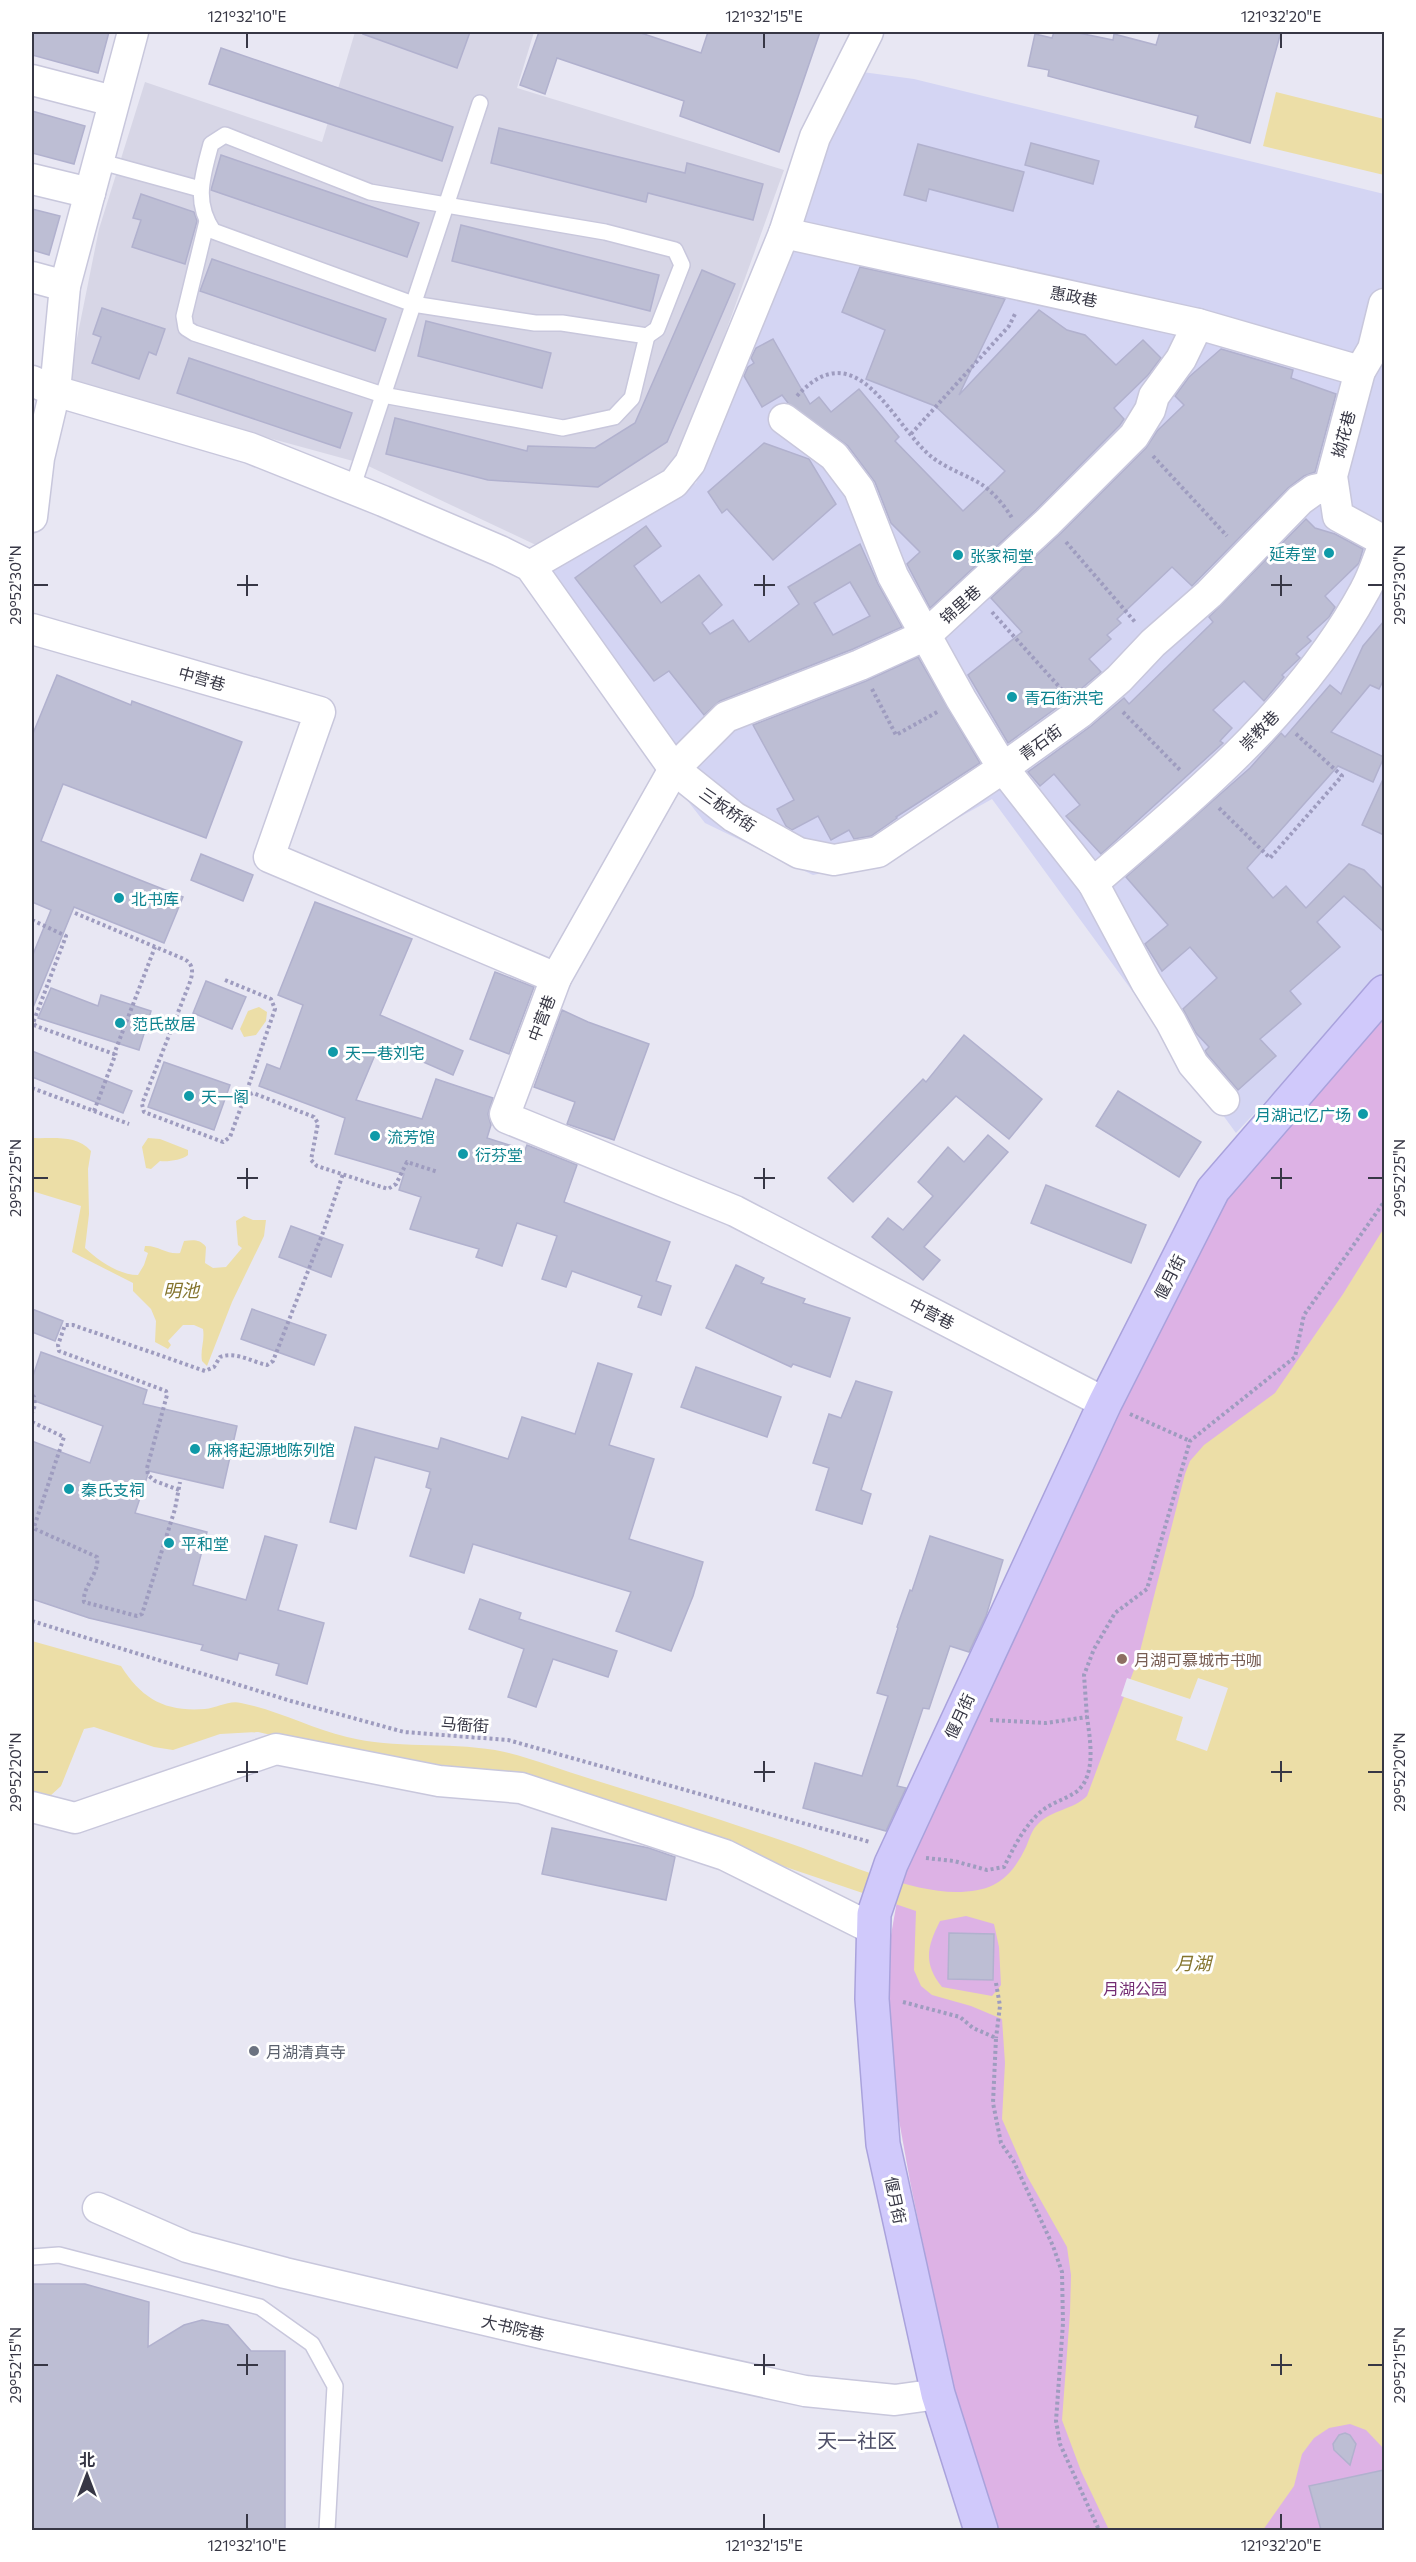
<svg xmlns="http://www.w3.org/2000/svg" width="1416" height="2562" viewBox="0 0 1416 2562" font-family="Commissioner,'Noto Sans SC',sans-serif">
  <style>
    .residential { fill: #d7d6e6 }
    .commercial { fill: #d4d5f3 }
    .green { fill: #ddb2e5 }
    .water { fill: #ecdea7; fill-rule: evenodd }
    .pier { fill: #e8e7f3 }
    .building { fill: #bdbed4; stroke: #b1b1ce; stroke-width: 1.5; fill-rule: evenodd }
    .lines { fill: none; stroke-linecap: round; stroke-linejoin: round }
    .lane-casing { stroke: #c8c7dc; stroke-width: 18 }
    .street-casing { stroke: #c8c7dc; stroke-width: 33 }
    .secondary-casing { stroke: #a9a2dc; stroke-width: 36 }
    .path { stroke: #9e9cbf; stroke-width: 4; stroke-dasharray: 3 3; stroke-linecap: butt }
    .lane { stroke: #fff; stroke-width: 15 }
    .street { stroke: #fff; stroke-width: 30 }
    .secondary { stroke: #d0c9fb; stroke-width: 33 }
    .ticks { fill: none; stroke: #373745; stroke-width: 2 }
    .culture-dot { fill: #0f9aa8; stroke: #fff; stroke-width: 2 }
    .education-dot { fill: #8d6e63; stroke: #fff; stroke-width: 2 }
    .worship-dot { fill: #6b7280; stroke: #fff; stroke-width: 2 }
    .labels { text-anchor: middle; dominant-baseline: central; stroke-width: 6; stroke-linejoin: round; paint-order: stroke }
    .street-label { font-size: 16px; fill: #373745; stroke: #fff }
    .culture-label { font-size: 16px; fill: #0d838f; stroke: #fff; text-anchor: start }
    .education-label { font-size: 16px; fill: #785e54; stroke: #fff; text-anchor: start }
    .park-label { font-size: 16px; fill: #742d73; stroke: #fff }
    .worship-label { font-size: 16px; fill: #5b616d; stroke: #fff; text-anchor: start }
    .water-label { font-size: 18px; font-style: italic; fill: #84742d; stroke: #fff }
    .quarter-label { font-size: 20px; fill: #4e4f68; stroke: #fff }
    .neatline { fill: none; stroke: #373745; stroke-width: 2 }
    .ticks-label { font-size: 15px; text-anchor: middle; fill: #373745 }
  </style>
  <rect width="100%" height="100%" fill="#e8e7f3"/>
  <polygon class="residential" points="355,32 534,32 517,88 784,170 676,470 538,546 364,464 68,383 99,229 145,82 322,142"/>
  <polygon class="commercial" points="855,71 914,79 1384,194 1384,975 1236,1133 992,799 883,860 813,875 705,823 640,740 527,583 696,483"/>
  <polygon class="green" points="1384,1002 1384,2530 992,2530 955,2400 910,2181 893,2087 884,1975 903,1867 1220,1193"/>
  <g class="water">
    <polygon points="1276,92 1384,119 1384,175 1263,146"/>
    <polygon points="259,1007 267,1012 266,1021 256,1035 244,1037 240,1029 248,1011"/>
    <path d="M32 1138C52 1139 76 1134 91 1151L88 1169 89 1214 85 1248C99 1261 119 1275 138 1275L144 1265 148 1253 144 1251 145 1246C158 1245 167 1255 180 1253L184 1241C193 1240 200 1239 206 1247L205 1263 213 1268 226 1267 242 1248 238 1245 236 1221 244 1216 253 1220H266L264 1236 232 1302 207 1366 202 1361C200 1349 205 1341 203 1329L194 1325H183L168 1341 171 1345 168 1349 155 1342 156 1321 151 1309 133 1291V1283L72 1252 81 1206 32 1191Z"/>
    <path d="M148 1138 160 1139 188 1150V1155C182 1160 168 1162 160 1161L151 1169 146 1168 142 1147Z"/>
    <path d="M1384 1228V2449L1366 2430 1350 2424 1329 2428 1314 2438 1302 2454 1294 2486 1263 2530H1109L1081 2471 1062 2420 1070 2313 1071 2275 1067 2247 1027 2176 1002 2119 1005 2063 1002 2019 971 2006 932 1995 921 1986 914 1970 916 1911 721 1845 392 1762 258 1732 220 1734 173 1750 154 1747 94 1727 84 1729 61 1786 49 1797 32 1798V1641L121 1666C142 1699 165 1712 205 1709 217 1708 229 1700 241 1703 277 1710 310 1728 347 1737 395 1749 446 1742 495 1750 527 1756 560 1770 591 1779 662 1801 733 1823 803 1848 846 1864 911 1892 956 1892 993 1892 1010 1880 1026 1847 1029 1840 1032 1829 1038 1824 1053 1809 1073 1810 1087 1796L1138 1659 1185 1474 1190 1461 1204 1445 1275 1393 1343 1294ZM966 1916 994 1924 999 1947 1001 1985 992 1996 942 1987C923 1963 927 1947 940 1921Z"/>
  </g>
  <polygon class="pier" points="1127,1678 1190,1699 1198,1678 1228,1688 1207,1751 1176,1740 1183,1717 1121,1696"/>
  <g class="building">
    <polygon points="32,32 109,32 98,73 32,55"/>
    <polygon points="364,32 470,32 457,68 363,34"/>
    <polygon points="539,32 638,32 701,53 708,32 820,32 779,152 680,116 684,101 557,58 545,94 520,85"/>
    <polygon points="1054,32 1074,32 1113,40 1114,34 1156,45 1160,32 1281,32 1250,143 1195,127 1198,116 1048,76 1049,70 1028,66 1035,34 1052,38"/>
    <polygon points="221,48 453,127 442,161 209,84"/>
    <polygon points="32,111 85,126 74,164 32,153"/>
    <polygon points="499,128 685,173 687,163 763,184 753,220 648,193 646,202 491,163"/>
    <polygon points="1031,143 1099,161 1093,184 1025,165"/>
    <polygon points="918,144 1024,172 1013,211 929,189 926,201 904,195"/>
    <polygon points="221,155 419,223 407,257 211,190"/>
    <polygon points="141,194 194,212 197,221 185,264 132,247 141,220 133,218"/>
    <polygon points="32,209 60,216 49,255 32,250"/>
    <polygon points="461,225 659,275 650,311 452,261"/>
    <polygon points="212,259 386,319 375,351 200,291"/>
    <polygon points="860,267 1005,299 959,395 1039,310 1067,330 1085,335 1116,365 1143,340 1161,358 1148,375 1114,408 1124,419 1120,425 1036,510 930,608 907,564 920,552 891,523 875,482 848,446 788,403 782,395 762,407 744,376 748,367 754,363 751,358 756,348 773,339 810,404 819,397 831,412 859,389 899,437 895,441 963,511 996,480 1005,471 935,406 866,379 885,330 842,312"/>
    <polygon points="702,270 735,284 667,442 598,487 488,480 386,454 395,418 527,451 528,446 595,448 635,423"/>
    <polygon points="102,308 165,329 156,355 149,352 139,379 92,363 101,337 93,334"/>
    <polygon points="426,321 551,353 542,388 418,356"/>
    <polygon points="1221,349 1293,370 1291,378 1336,394 1315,472 1304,476 1288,488 1192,586 1172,567 1117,619 1121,623 1107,635 1111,639 1089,659 1101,672 1070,698 1008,743 968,675 1022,632 991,598 1060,534 1146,448 1157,431 1184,405 1175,396 1189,377"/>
    <polygon points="189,358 352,413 340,448 177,393"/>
    <polygon points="764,443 809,459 836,504 773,560 727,509 722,513 708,492"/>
    <polygon points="1306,519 1315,528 1335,534 1363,549 1359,563 1325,596 1335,607 1329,617 1307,637 1311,641 1296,654 1300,658 1282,675 1284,677 1264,701 1244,681 1213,710 1232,728 1220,741 1223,743 1101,854 1066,816 1080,805 1054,774 1040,786 1028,772 1091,726 1124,698 1129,704 1213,622 1209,617"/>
    <path d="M646 526 661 546 634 566 661 603 699 575 722 605 702 623 710 634 733 620 749 642 799 604 788 587 860 544 878 584 902 627 853 649 720 701 704 715 669 671 654 681 575 578ZM850 582 870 616 833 635 814 603Z"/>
    <polygon points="1384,621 1384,679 1379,689 1370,685 1331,732 1384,757 1373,782 1338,766 1247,868 1273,898 1286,886 1306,908 1349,864 1364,870 1384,890 1384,932 1344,896 1317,922 1340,947 1290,991 1301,1004 1260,1039 1276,1056 1238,1090 1207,1054 1205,1051 1209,1047 1196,1033 1183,1009 1217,978 1190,947 1162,971 1145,944 1168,925 1126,877 1250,768 1281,733 1285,737 1330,685 1341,694 1363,646"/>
    <polygon points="918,657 980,763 896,817 897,818 871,836 854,839 849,830 831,840 818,816 792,830 786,826 777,809 794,800 753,725 866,681"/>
    <polygon points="57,675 131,705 132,701 242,742 206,838 63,784 41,841 183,897 164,943 74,907 32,1010 32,957 51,910 32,902 32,736"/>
    <polygon points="1384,777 1384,835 1362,825"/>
    <polygon points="201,854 253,875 243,901 191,880"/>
    <polygon points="315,902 412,939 380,1015 463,1051 453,1075 380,1043 356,1100 422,1119 436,1079 493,1098 488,1114 491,1125 487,1138 525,1150 527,1145 577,1165 564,1202 670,1242 656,1281 671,1286 661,1315 638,1307 642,1296 572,1271 566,1287 542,1279 557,1236 517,1223 502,1266 476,1257 479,1249 410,1229 421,1197 399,1190 404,1174 335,1154 345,1118 259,1086 267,1064 280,1069 303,1005 278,995"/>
    <polygon points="495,972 534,987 509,1054 470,1039"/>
    <polygon points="206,981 246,997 232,1029 193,1013"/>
    <polygon points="51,988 98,1006 101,995 151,1011 139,1050 38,1018"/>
    <polygon points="562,1010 588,1022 649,1044 614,1140 567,1124 575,1102 534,1087"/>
    <polygon points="964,1035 1042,1099 1009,1139 956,1096 853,1202 828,1178 923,1079 926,1082"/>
    <polygon points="32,1051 132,1091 123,1113 32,1077"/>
    <polygon points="164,1062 230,1085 214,1130 148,1107"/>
    <polygon points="1118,1091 1201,1142 1179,1177 1096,1126"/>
    <polygon points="988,1135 1008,1152 924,1247 940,1260 923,1280 872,1237 888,1218 903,1230 933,1196 918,1182 948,1147 964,1162"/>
    <polygon points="1046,1185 1146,1225 1131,1263 1031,1223"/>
    <polygon points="291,1226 343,1245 331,1277 279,1257"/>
    <polygon points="736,1265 764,1278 761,1283 805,1299 803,1303 850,1318 830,1377 793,1364 791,1367 706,1328"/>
    <polygon points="32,1309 63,1321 55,1341 32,1332"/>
    <polygon points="252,1309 326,1335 314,1365 241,1339"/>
    <polygon points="41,1352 147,1390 143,1404 237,1426 223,1488 149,1471 135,1513 207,1532 193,1585 246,1600 265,1536 297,1545 278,1610 324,1623 307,1684 276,1675 279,1664 239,1653 237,1660 201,1650 203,1645 89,1618 32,1599 32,1441 90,1463 103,1426 32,1400 32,1379"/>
    <polygon points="598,1363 632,1374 609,1445 654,1459 629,1539 703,1562 693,1596 671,1651 616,1631 631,1592 473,1544 464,1573 410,1556 431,1489 426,1487 430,1472 375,1457 356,1529 330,1522 355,1427 438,1449 441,1438 508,1459 522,1417 575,1434"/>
    <polygon points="696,1367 781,1397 767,1437 681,1407"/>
    <polygon points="856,1381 892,1392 861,1490 871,1494 862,1524 816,1510 829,1468 813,1463 829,1414 841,1418"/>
    <polygon points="930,1536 1003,1560 986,1616 969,1652 950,1646 929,1709 923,1708 897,1786 906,1788 886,1831 803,1808 815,1763 862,1776 888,1696 877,1693 898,1628 897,1627 910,1590 912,1591"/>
    <polygon points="480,1599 521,1613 519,1619 617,1651 608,1677 553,1659 536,1707 508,1697 524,1649 469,1629"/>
    <polygon points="552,1828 649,1848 675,1857 666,1900 542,1874"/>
    <polygon points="949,1933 994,1934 993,1980 948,1979"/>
    <polygon points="32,2284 85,2284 149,2302 148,2347 184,2325 202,2320 228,2325 251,2351 285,2351 285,2530 32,2530"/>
    <polygon points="1345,2433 1350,2435 1356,2444 1350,2465 1334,2450 1333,2444 1339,2435"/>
    <polygon points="1384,2470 1384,2530 1321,2530 1309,2486"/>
  </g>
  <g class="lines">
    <defs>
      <g id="lane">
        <path d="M225 135 370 192 605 232 675 250 682 265 657 329 647 336 562 323H535L413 304 213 231C193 201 203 175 211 144Z"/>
        <polyline points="98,161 200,189"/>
        <polyline points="207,221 184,316 186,328 194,333 383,395 563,428 614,417 632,398 647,336"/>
        <polyline points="352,489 480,103"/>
        <polyline points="32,2257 59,2255 260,2307 312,2344 335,2386 327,2530"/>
      </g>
      <g id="street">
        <polyline points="32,80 113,101"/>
        <polyline points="32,179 90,193"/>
        <polyline points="784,233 1198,324 1360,371"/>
        <polyline points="32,277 65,286"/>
        <polyline points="1384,304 1373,349 1360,371 1332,476 1338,516 1384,541"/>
        <polyline points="32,381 55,391 250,448 383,501 500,551 530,566 674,769 734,817 799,853 834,860 878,852 1003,768 1093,883 1146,982 1171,1022 1193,1064 1224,1100"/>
        <polyline points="784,419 834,456 859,489 893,576 961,699 1003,768 1081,712 1119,679 1153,643 1209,594 1300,500 1314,490 1333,486"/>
        <polyline points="32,517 39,458 55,391 65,286 133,32"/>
        <polyline points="530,566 674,483 690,463 784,233 815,137 868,32"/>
        <polyline points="32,629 320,712 269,857 556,978 505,1114 507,1118 735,1211 1105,1403"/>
        <path d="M1093 883C1193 797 1301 709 1365 590 1373 576 1378 559 1384 544"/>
        <polyline points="556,978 674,769 726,717 860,665 926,635 1048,522 1134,436 1150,410 1154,396 1181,359 1198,324"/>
        <polyline points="32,1807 75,1818 276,1749 439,1781 521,1788 725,1855 873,1929"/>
        <polyline points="98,2208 187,2247 285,2273 545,2334 805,2391 895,2400 938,2394"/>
      </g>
      <polyline id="secondary" points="981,2530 938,2394 883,2144 872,1999 874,1914 891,1864 1105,1403 1213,1190 1384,992"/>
    </defs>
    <use href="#lane" class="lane-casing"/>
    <use href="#street" class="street-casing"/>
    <use href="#secondary" class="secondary-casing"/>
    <g class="path">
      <path d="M797 396C858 329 893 427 933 458 948 469 966 475 981 484 993 492 1005 506 1012 518"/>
      <polyline points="911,434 1009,326 1016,312"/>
      <polyline points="1153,456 1227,536"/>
      <polyline points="1066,542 1135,622"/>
      <polyline points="992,612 1063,691"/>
      <polyline points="872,689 896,735 939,711"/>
      <polyline points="1123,712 1181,771"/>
      <polyline points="1219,808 1270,858 1342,776 1295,733"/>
      <path d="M75 913 184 959C194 964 193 973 190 982L142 1104 144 1112 223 1142 230 1137 245 1096 253 1093 314 1117 318 1123 311 1160 317 1166 388 1189 396 1184 407 1162 438 1172"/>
      <polyline points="32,920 66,936 33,1023 36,1026 114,1054 155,947"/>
      <polyline points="225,980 271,999 275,1009 245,1096"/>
      <polyline points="32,1088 129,1124"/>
      <polyline points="94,1111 116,1053"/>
      <polyline points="32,1395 34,1397 35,1405 32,1413"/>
      <polyline points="1130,1414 1190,1441"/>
      <path d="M32 1422 64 1437 34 1527 35 1529 97 1557C100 1573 82 1587 84 1602L137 1616 142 1614 175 1509 180 1482"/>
      <path d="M179 1490 155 1481 148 1475 147 1468 167 1395 166 1391 59 1351 58 1345 65 1325H73L205 1371 214 1367 220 1357C236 1351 252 1362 267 1365L273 1361 324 1230 343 1174"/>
      <polyline points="32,1621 291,1701 404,1732 508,1740 870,1842"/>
      <polyline points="990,1720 1046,1723 1087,1717 1084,1675 1094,1649 1115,1613 1147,1589 1190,1441 1295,1357 1304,1315 1384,1202"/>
      <path d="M926 1858 954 1861 987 1870 1004 1867C1014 1847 1025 1824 1043 1810 1053 1802 1066 1799 1076 1792 1097 1776 1090 1739 1087 1717"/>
      <polyline points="996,1983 1000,2006 996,2038"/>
      <polyline points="903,2002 960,2017 973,2028 996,2038 993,2103 1001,2143 1014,2162 1053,2246 1062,2272 1063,2323 1056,2421 1060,2444 1099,2530"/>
    </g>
    <use href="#lane" class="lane"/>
    <use href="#street" class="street"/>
    <use href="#secondary" class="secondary"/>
  </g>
  <path class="ticks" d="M247 33V48M764 33V48M1281 33V48M247 575V596M764 575V596M1281 575V596M33 585H48M237 585H258M754 585H775M1271 585H1292M1368 585H1383M247 1168V1189M764 1168V1189M1281 1168V1189M33 1178H48M237 1178H258M754 1178H775M1271 1178H1292M1368 1178H1383M247 1761V1782M764 1761V1782M1281 1761V1782M33 1772H48M237 1772H258M754 1772H775M1271 1772H1292M1368 1772H1383M247 2354V2375M764 2354V2375M1281 2354V2375M33 2365H48M237 2365H258M754 2365H775M1271 2365H1292M1368 2365H1383M247 2514V2529M764 2514V2529M1281 2514V2529"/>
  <g class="culture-dot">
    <circle cx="1329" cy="553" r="6"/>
    <circle cx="958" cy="555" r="6"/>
    <circle cx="1012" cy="697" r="6"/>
    <circle cx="119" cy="898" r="6"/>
    <circle cx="120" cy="1023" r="6"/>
    <circle cx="333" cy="1052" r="6"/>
    <circle cx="189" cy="1096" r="6"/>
    <circle cx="1363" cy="1114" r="6"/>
    <circle cx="375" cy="1136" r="6"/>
    <circle cx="463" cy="1154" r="6"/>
    <circle cx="195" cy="1449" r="6"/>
    <circle cx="69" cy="1489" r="6"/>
    <circle cx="169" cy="1543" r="6"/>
  </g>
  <circle class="education-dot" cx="1122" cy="1659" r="6"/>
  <circle class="worship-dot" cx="254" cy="2051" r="6"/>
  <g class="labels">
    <g class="street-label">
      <text transform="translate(1074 296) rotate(11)">惠政巷</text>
      <text transform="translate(1343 434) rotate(-75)">拗花巷</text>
      <text transform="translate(960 604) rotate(-42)">锦里巷</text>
      <text transform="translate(202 678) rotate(16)">中营巷</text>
      <text transform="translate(1259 730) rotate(-46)">崇教巷</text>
      <text transform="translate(1040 742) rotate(-36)">青石街</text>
      <text transform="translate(728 809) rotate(35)">三板桥街</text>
      <text transform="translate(541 1018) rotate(-69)">中营巷</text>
      <text transform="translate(1169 1277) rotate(-63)">偃月街</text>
      <text transform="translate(932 1313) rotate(27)">中营巷</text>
      <text transform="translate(959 1716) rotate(-65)">偃月街</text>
      <text transform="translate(465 1724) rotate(4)">马衙街</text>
      <text transform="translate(896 2200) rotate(78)">偃月街</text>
      <text transform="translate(513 2327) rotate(13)">大书院巷</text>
    </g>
    <g class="culture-label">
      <text x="1317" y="553" text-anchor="end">延寿堂</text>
      <text x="970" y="555">张家祠堂</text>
      <text x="1024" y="697">青石街洪宅</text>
      <text x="131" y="898">北书库</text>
      <text x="132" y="1023">范氏故居</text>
      <text x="345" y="1052">天一巷刘宅</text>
      <text x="201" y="1096">天一阁</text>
      <text x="1351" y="1114" text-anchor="end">月湖记忆广场</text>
      <text x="387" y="1136">流芳馆</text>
      <text x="475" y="1154">衍芬堂</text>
      <text x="207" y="1449">麻将起源地陈列馆</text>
      <text x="81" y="1489">秦氏支祠</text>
      <text x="181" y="1543">平和堂</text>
    </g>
    <g class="education-label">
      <text x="1134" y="1659">月湖可慕城市书咖</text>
    </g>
    <g class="park-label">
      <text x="1135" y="1988">月湖公园</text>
    </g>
    <g class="worship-label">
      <text x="266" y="2051">月湖清真寺</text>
    </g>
    <g class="water-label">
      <text x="181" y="1290">明池</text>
      <text x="1193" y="1963">月湖</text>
    </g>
    <g class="quarter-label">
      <text x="857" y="2440">天一社区</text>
    </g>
  </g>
  <rect width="1416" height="2562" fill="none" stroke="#ffffff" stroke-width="66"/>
  <g transform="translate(87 2475)" stroke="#ffffff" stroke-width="4.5" paint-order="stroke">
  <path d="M0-4.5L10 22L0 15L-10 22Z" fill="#373745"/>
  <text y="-9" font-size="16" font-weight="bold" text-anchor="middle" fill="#373745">北</text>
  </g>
  <rect x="33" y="33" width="1350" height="2496" class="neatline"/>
  <g class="ticks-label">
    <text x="247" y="22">121°32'10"E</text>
    <text x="764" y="22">121°32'15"E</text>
    <text x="1281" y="22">121°32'20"E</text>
    <text transform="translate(16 585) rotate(-90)" y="5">29°52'30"N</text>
    <text transform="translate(1400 585) rotate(-90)" y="5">29°52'30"N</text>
    <text transform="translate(16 1178) rotate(-90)" y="5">29°52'25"N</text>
    <text transform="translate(1400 1178) rotate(-90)" y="5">29°52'25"N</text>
    <text transform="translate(16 1772) rotate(-90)" y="5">29°52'20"N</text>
    <text transform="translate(1400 1772) rotate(-90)" y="5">29°52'20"N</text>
    <text transform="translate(16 2365) rotate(-90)" y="5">29°52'15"N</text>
    <text transform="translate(1400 2365) rotate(-90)" y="5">29°52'15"N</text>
    <text x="247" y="2551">121°32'10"E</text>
    <text x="764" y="2551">121°32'15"E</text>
    <text x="1281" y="2551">121°32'20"E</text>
  </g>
</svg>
